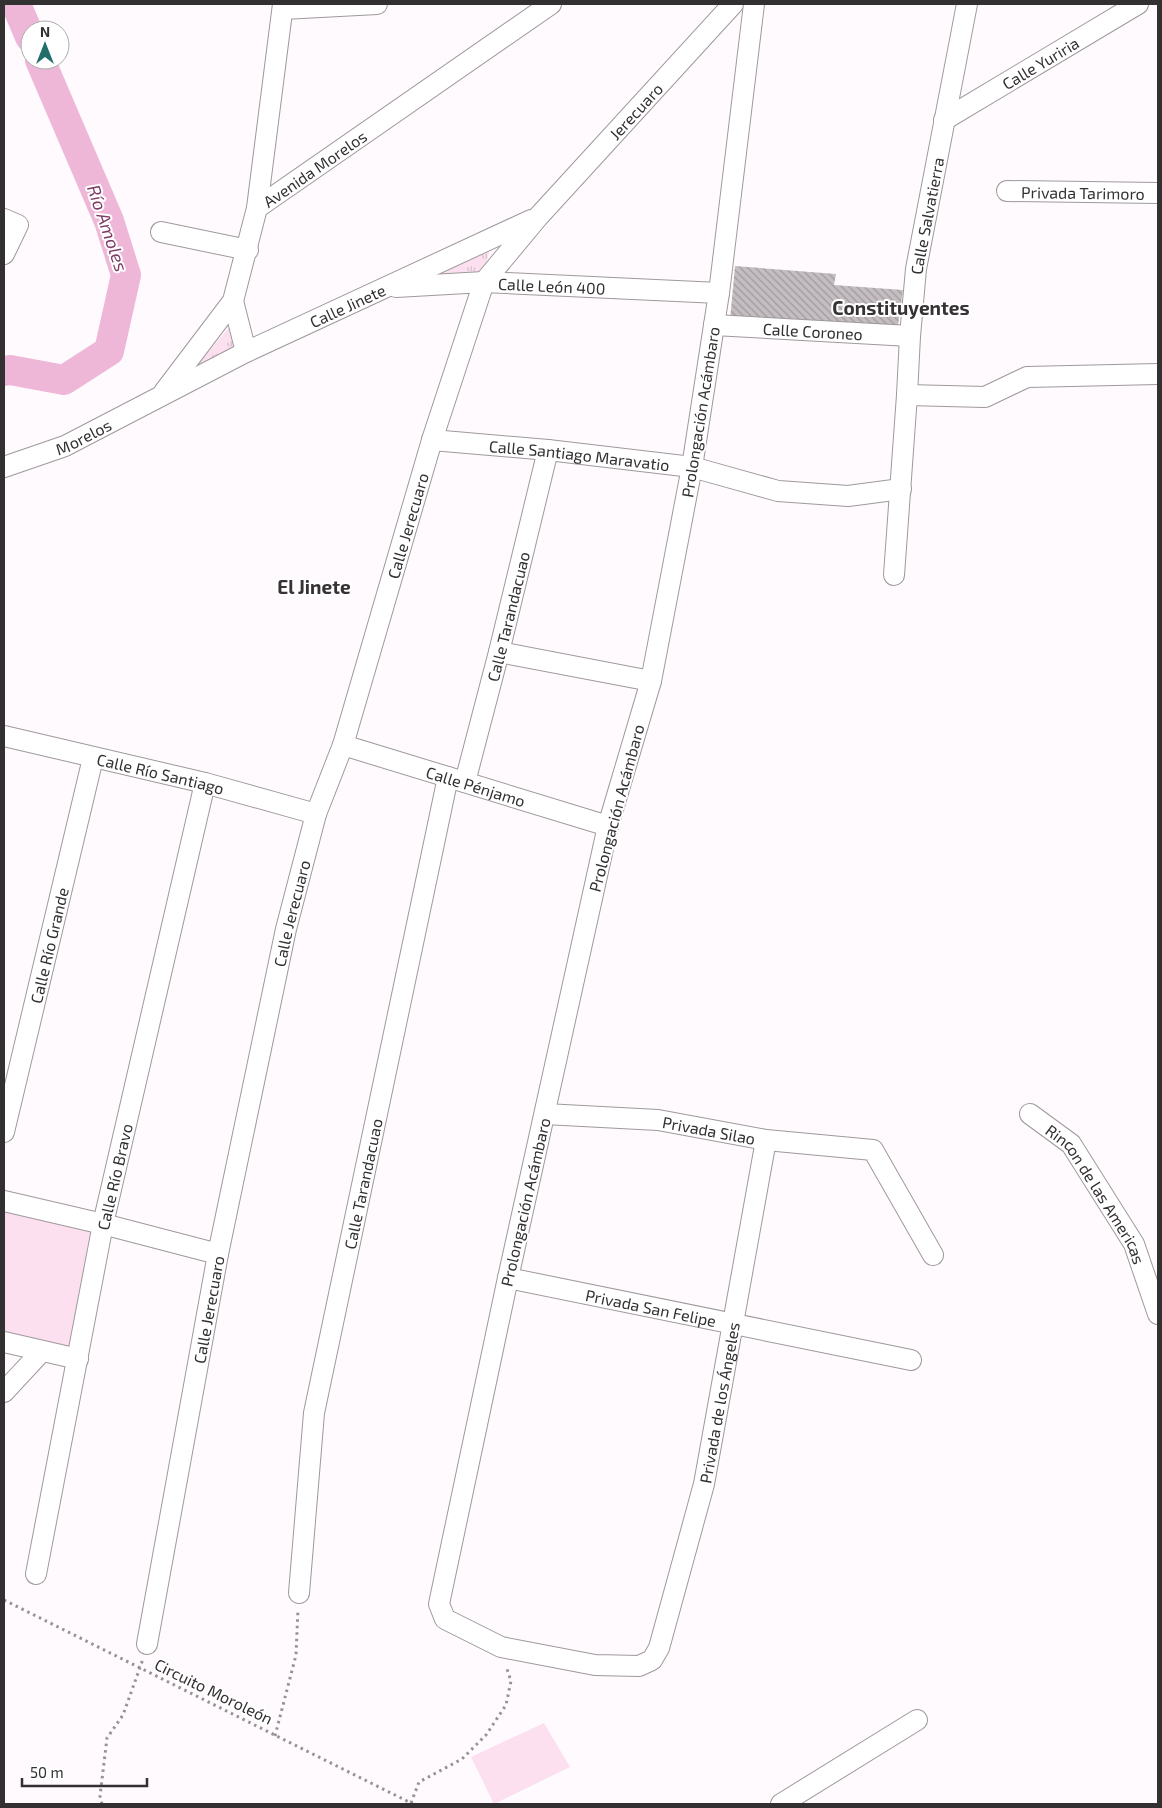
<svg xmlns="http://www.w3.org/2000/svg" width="1162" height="1808" viewBox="0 0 1162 1808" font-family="'Exo 2',sans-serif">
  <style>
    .grass { fill: url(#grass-tufts) }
    .garden { fill: #fce0f0 }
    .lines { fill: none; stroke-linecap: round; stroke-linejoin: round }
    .river { stroke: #eeb7d8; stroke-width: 30 }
    .building { fill: url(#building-back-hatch) }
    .minor-casing { stroke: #9f999c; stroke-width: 22 }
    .path { stroke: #979395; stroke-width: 3; stroke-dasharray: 2.5 4; stroke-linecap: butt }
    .minor { stroke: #fff; stroke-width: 20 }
    .labels { text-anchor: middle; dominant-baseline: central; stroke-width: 4; stroke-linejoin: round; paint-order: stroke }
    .street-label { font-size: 16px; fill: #333032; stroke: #fff }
    .water-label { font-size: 18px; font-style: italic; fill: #7f3d68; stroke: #fff }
    .quarter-label { font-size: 19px; font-weight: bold; fill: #373235; stroke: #fff }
  </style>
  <defs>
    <pattern id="grass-tufts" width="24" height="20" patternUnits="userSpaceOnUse" patternTransform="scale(1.25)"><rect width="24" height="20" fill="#fce0f0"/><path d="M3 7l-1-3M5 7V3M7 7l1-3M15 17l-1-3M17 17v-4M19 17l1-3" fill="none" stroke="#d8c0ce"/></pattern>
    <pattern id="building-back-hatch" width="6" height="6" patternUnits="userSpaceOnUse" patternTransform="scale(1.25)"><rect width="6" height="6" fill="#c4bdc1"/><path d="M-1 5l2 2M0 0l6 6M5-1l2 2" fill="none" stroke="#a09a9d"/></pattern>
  </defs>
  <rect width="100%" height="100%" fill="#fffafd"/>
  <g class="grass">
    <polygon points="490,249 482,280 418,279"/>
    <polygon points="232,324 238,348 193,370"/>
  </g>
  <g class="garden">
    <polygon points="4,1201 103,1224 78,1359 4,1342"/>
    <polygon points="544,1723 570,1767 494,1804 471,1757"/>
  </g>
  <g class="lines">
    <g class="river">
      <polyline points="16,4 30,37"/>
      <polyline points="4,371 10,370 64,380 109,351 126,275 109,221 40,60"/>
    </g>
  </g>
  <polygon class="building" points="735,266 836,274 834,285 903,290 897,333 730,320"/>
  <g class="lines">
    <defs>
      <g id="minor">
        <path id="s1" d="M754 4 719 293 692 467 651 681 608 826 508 1278 439 1604 445 1619 501 1647 595 1665 639 1666 652 1660 659 1648 704 1484 766 1140"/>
        <polyline points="283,9 377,4"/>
        <path id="s2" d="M944 120 1138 4"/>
        <path id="s3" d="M1007 191 1158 193"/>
        <path id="s4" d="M257 208 551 4"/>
        <polyline points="4,219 18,225 4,254"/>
        <polyline points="161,232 248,250"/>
        <path id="s5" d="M396 287 484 282 719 293"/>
        <polyline points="233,301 246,352"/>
        <path id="s6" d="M714 325 910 336"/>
        <polyline points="164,392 233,301 257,208 283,4"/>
        <polyline points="907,395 985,397 1027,377 1158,374"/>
        <path id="s7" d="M432 440 548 450 692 467 778 491 848 496 901 489"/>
        <path id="s8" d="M4 467 65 446 246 352 531 220"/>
        <path id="s9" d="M894 575 907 395 910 336 916 269 967 4"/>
        <polyline points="499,652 651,681"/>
        <path id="s10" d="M4 736 205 783 316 814"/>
        <path id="s11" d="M343 745 608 826"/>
        <path id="s12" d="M465 782 499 652 548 450"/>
        <path id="s13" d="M545 1114 658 1120 766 1140 873 1150 933 1255"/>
        <path id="s14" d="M1030 1114 1071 1144 1134 1244 1158 1314"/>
        <path id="s15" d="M4 1132 93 758"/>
        <polyline points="4,1201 103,1224 218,1254"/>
        <path id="s16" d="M508 1278 911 1360"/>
        <polyline points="4,1342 78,1359"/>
        <polyline points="4,1392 42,1351"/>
        <path id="s17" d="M36 1574 103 1224 205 783"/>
        <path id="s18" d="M299 1593 314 1413 448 777"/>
        <path id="s19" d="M147 1644 218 1254 286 929 316 814 343 745 432 440 484 282 538 217 733 4"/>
        <polyline points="781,1804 917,1720"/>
      </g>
    </defs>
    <use href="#minor" class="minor-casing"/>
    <g class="path">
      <polyline points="4,1600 413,1804"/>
      <polyline points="275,1736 296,1655 298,1609"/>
      <polyline points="411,1803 419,1782 462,1759 486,1735 506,1705 511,1681 506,1666"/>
      <polyline points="102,1804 100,1796 107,1738 123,1715 143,1659"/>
    </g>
    <use href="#minor" class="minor"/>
  </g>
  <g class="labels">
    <g class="street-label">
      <text stroke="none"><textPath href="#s2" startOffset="112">Calle Yuriria</textPath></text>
      <text stroke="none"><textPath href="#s19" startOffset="1634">Jerecuaro</textPath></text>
      <text stroke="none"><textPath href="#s4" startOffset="70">Avenida Morelos</textPath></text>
      <text stroke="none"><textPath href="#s3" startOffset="76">Privada Tarimoro</textPath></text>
      <text stroke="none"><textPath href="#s9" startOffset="361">Calle Salvatierra</textPath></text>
      <text stroke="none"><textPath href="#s5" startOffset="156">Calle León 400</textPath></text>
      <text stroke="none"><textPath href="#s8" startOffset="380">Calle Jinete</textPath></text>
      <text stroke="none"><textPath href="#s6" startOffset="99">Calle Coroneo</textPath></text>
      <text transform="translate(700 412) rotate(-81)">Prolongación Acámbaro</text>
      <text stroke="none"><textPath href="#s8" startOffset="85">Morelos</textPath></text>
      <text stroke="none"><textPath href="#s7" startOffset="148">Calle Santiago Maravatio</textPath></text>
      <text stroke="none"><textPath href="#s19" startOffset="1150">Calle Jerecuaro</textPath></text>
      <text stroke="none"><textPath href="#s12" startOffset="171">Calle Tarandacuao</textPath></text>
      <text stroke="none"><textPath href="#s10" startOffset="161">Calle Río Santiago</textPath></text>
      <text stroke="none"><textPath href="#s11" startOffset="139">Calle Pénjamo</textPath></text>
      <text transform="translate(616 808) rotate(-75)">Prolongación Acámbaro</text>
      <text stroke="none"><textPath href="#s19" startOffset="745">Calle Jerecuaro</textPath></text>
      <text stroke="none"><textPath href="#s15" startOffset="192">Calle Río Grande</textPath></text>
      <text stroke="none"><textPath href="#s13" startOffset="165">Privada Silao</textPath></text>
      <text stroke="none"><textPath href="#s17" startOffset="405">Calle Río Bravo</textPath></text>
      <text stroke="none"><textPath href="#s18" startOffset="415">Calle Tarandacuao</textPath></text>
      <text stroke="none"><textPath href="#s14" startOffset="106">Rincon de las Americas</textPath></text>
      <text transform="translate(525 1202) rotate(-77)">Prolongación Acámbaro</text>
      <text stroke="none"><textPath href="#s16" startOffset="146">Privada San Felipe</textPath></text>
      <text stroke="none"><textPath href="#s19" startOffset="340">Calle Jerecuaro</textPath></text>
      <text stroke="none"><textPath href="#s1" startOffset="2132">Privada de los Ángeles</textPath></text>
      <text transform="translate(214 1691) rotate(26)">Circuito Moroleón</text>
    </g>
    <g class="water-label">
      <text transform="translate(108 228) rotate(71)">Río Amoles</text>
    </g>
    <g class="quarter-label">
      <text x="901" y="307">Constituyentes</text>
      <text x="314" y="586">El Jinete</text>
    </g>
  </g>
  <rect width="1162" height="1808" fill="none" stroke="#333032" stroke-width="10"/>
  <g transform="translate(45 45)"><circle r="24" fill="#ffffff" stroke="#adacad"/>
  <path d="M0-4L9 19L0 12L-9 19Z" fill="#226e6b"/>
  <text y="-8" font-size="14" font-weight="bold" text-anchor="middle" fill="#333032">N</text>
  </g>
  <path d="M22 1778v8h125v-8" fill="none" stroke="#333032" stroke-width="2.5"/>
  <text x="30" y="1778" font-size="15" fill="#333032" stroke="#ffffff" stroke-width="4" paint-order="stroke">50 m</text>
</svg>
